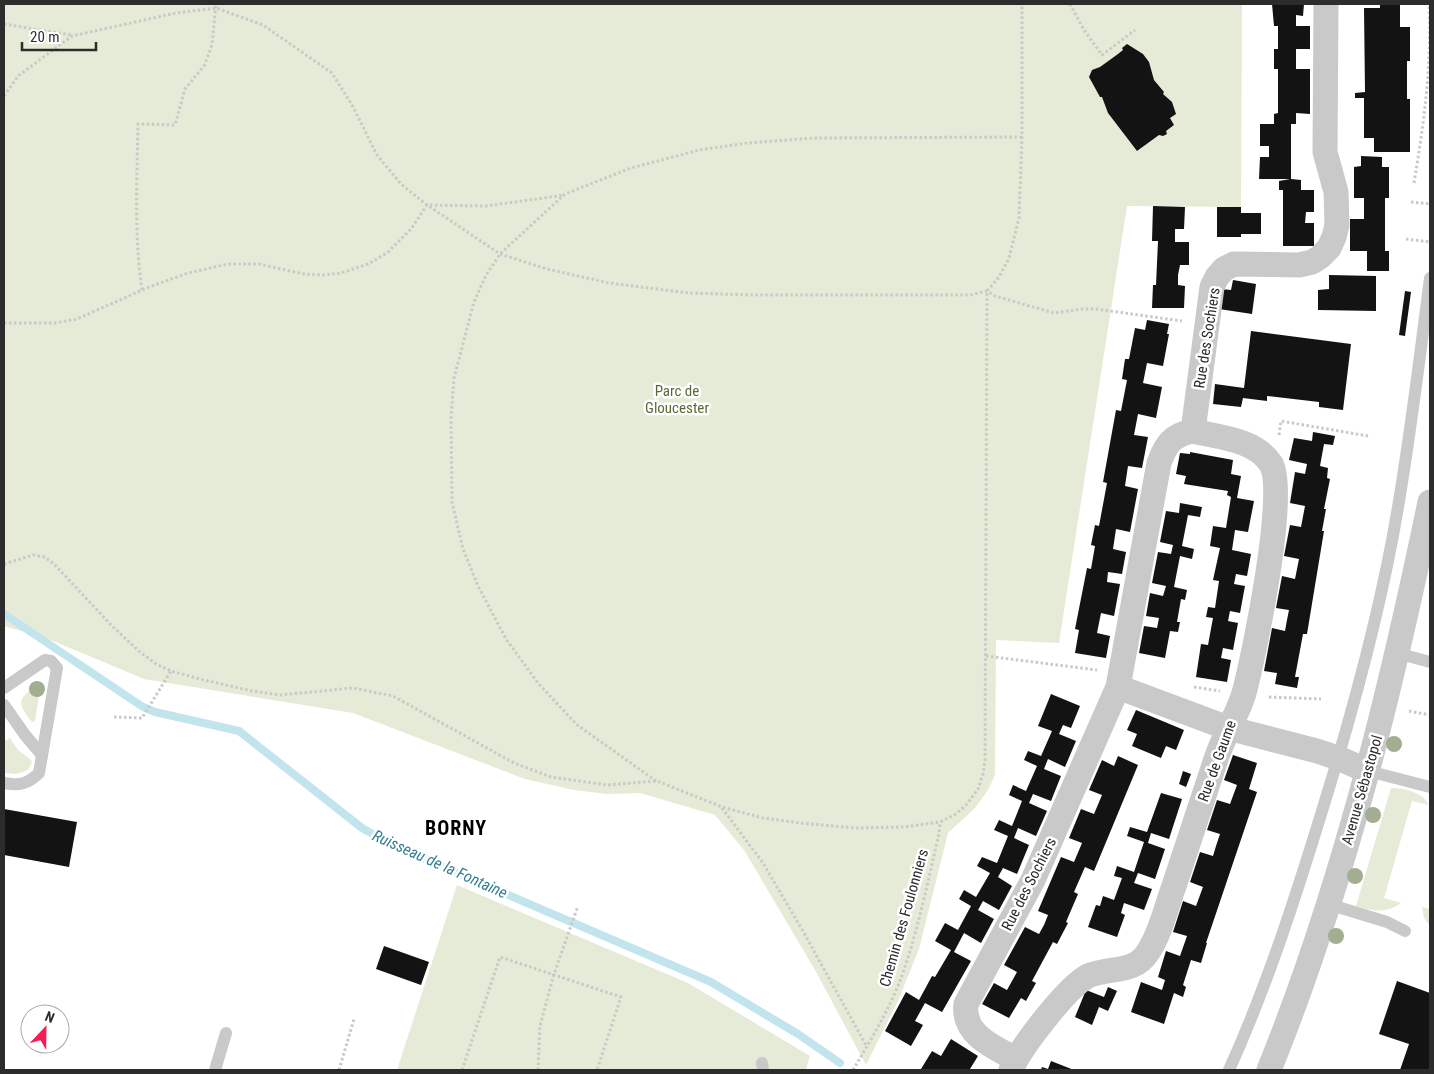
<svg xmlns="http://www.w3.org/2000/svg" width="1434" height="1074" viewBox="0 0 1434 1074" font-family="'Roboto Condensed',sans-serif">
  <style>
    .green { fill: #e6ebd7 }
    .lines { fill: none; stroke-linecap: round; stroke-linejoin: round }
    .stream { stroke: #c2e4ed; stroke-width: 8 }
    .building { fill: #131313 }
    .path { stroke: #c9c9c9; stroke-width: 3; stroke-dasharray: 2.5 2.5; stroke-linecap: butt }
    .service { stroke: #c9c9c9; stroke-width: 12 }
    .minor { stroke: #c9c9c9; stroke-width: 25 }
    .tree { fill: #a3ad90 }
    .labels { text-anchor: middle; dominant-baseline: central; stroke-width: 5; stroke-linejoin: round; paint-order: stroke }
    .street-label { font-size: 15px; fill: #2c2c2c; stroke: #fff }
    .park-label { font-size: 15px; fill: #586a36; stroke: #fff }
    .water-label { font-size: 16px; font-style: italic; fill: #357f93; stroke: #fff }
    .district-label { font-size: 20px; font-weight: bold; letter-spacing: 1px; fill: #000; stroke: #fff }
  </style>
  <rect width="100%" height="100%" fill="#fff"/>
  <g class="green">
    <polygon points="4,4 1242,4 1241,207 1127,206 1059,643 996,640 995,775 988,790 975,808 948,833 919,949 898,1001 866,1065 815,970 744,850 715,815 640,793 607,794 574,790 525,779 353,713 144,679 46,638 4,626"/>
    <path d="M39 683H41L35 721 32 722C15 701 19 699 39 683Z"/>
    <polygon points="10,738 18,750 30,759 32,762 28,770 16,774 4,773 4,741"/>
    <path d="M1391 788C1405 788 1422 792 1429 805L1412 801 1384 898 1401 903C1386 914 1372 911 1356 906Z"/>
    <polygon points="457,885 688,983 810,1056 806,1070 397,1070"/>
    <polygon points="1422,907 1430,909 1430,926 1424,918"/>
  </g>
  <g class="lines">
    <polyline class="stream" points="4,614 143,707 155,712 239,731 362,828 392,845 711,982 798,1034 840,1063"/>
  </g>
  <g class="building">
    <polygon points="1272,4 1304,4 1303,16 1296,15 1296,26 1310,26 1310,49 1296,49 1296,69 1310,69 1310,114 1296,113 1296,124 1291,124 1291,179 1301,180 1301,190 1314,190 1314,212 1306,212 1305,223 1314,223 1314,246 1283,246 1283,190 1279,190 1279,181 1290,179 1259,179 1260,157 1269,157 1269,146 1260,146 1260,124 1274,124 1274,114 1278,113 1278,69 1274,69 1274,49 1278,49 1278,26 1274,26"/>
    <polygon points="1380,4 1400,4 1400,27 1410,27 1410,61 1407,61 1407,99 1410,99 1410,152 1374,152 1374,138 1364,138 1364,98 1355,98 1355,93 1365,92 1364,8 1380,8"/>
    <polygon points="1127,44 1143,54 1149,62 1154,80 1164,92 1163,94 1172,102 1176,114 1170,118 1174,125 1166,131 1167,134 1163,136 1159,135 1137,151 1108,113 1102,97 1100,97 1089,77 1092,70 1100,67 1118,54 1123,50 1122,48"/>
    <polygon points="1361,156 1382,157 1382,167 1389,167 1389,198 1385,198 1385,251 1389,251 1389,271 1367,271 1367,251 1350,251 1350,219 1364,219 1364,198 1354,198 1354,167 1361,166"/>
    <polygon points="1153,206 1185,207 1184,229 1175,229 1175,242 1189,242 1189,265 1180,265 1178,275 1178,285 1185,286 1184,308 1152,308 1153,285 1156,285 1158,241 1152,241"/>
    <polygon points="1217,207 1241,207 1241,213 1261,213 1261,234 1241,234 1241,237 1217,237"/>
    <polygon points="1329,275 1376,276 1376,311 1318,310 1318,290 1329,289"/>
    <polygon points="1233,280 1256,284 1252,314 1219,309 1221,289 1231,290"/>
    <polygon points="1405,291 1411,292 1405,336 1399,335"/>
    <polygon points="1147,320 1169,324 1167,334 1169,334 1163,366 1147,363 1143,383 1162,387 1156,418 1138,414 1134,435 1148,437 1142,468 1128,466 1125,486 1138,489 1130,532 1116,529 1113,549 1126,552 1122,574 1108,572 1107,582 1120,584 1114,616 1101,613 1097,633 1110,636 1106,658 1075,653 1079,630 1075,629 1087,568 1091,569 1095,546 1091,545 1095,525 1099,526 1107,483 1103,482 1116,410 1121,411 1127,380 1122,379 1125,359 1129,359 1135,328 1145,330"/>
    <polygon points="1251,331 1351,344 1343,410 1319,407 1319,402 1267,396 1267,401 1243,398 1241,407 1213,404 1215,384 1244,388"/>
    <polygon points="1313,432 1335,436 1333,445 1324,444 1320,466 1328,468 1327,478 1330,479 1324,509 1326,509 1322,531 1324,531 1307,634 1303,634 1295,677 1299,677 1297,688 1275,684 1277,673 1264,671 1272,628 1285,631 1287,620 1289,610 1276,608 1282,576 1295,579 1299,559 1284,556 1290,525 1301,527 1305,506 1290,503 1295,472 1305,474 1307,464 1289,460 1294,438 1312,441"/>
    <polygon points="1190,452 1233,460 1231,474 1241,476 1237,498 1254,501 1248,532 1235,530 1232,550 1251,554 1247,576 1236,574 1234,584 1245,586 1240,613 1230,611 1228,621 1238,623 1233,650 1223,648 1221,658 1231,660 1227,682 1196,677 1201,644 1208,645 1213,618 1206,617 1208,607 1215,608 1219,581 1213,580 1220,548 1210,546 1213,526 1226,528 1231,497 1227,495 1228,491 1184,484 1186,476 1176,474 1180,453 1190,454"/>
    <polygon points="1180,503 1202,507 1200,517 1188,515 1182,546 1194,549 1192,559 1180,556 1174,587 1187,590 1185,600 1181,599 1177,622 1180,622 1178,632 1170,631 1165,658 1139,653 1144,626 1157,628 1159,618 1146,616 1150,593 1163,596 1166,586 1152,583 1158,552 1171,554 1173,545 1160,542 1166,511 1179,513"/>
    <polygon points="1051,694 1080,706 1071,728 1063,725 1059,734 1076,741 1065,767 1048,759 1044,769 1061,776 1051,801 1033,794 1029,803 1047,811 1036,836 1018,828 1014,838 1029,845 1017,874 1003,868 998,877 1012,886 999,910 983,901 978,910 994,919 981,943 964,933 954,952 971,961 942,1012 925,1003 915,1021 923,1025 911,1046 885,1031 906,992 919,1000 932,976 935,977 951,950 935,941 945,923 958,930 971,906 959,899 964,890 976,897 990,873 977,866 982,857 997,863 1008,836 994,830 999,820 1012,826 1022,801 1009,795 1013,785 1026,791 1037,766 1024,760 1028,751 1041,756 1052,731 1038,726"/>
    <polygon points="1136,710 1184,730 1176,750 1166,746 1161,758 1132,746 1137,734 1127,730"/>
    <polygon points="1233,755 1257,763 1249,789 1257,792 1206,943 1207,943 1201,963 1191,960 1183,985 1186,987 1183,997 1174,993 1164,1024 1131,1012 1141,982 1162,990 1165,980 1158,977 1166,951 1180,956 1187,936 1173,932 1183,901 1196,906 1203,887 1190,882 1200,852 1213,856 1216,846 1220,834 1207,830 1217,800 1230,804 1237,785 1224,780"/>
    <polygon points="1118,756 1138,765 1094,871 1085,867 1074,892 1078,894 1066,922 1068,923 1057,944 1053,942 1032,981 1036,983 1026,1001 1021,998 1009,1018 982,1004 994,983 1007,990 1017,972 1004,965 1025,927 1039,934 1044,925 1048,915 1038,911 1061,857 1074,862 1082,843 1069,838 1081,809 1094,814 1102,795 1089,790 1102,760 1114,766"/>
    <polygon points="1183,771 1191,774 1186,787 1179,784"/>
    <polygon points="1161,793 1182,799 1169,839 1151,833 1148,843 1165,849 1155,879 1138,873 1134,883 1152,889 1144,910 1124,903 1121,913 1125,915 1117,937 1088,927 1096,905 1100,906 1103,896 1114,900 1122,878 1114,876 1117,866 1134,872 1144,842 1127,836 1130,827 1147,832"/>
    <polygon points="4,809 77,822 69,867 4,855"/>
    <polygon points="384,946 429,962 421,985 376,969"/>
    <polygon points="1397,981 1430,993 1430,1070 1400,1070 1409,1044 1379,1034"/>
    <polygon points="1108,987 1117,991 1108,1011 1099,1007 1092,1025 1075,1017 1086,990 1104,997"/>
    <polygon points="951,1039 978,1056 970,1069 973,1070 921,1069 932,1051 941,1056"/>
    <polygon points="1051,1061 1074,1070 1041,1070 1042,1067 1048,1069"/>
  </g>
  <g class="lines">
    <g class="path">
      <polyline points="1070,4 1084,30 1102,55 1135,30"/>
      <polyline points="4,24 71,35"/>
      <polyline points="4,96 18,76 72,36 176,13 216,8 263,25 332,73 352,105 377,155 401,184 427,205 500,254 547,269 609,283 689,293 751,295 970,295 987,291 995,296 1054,313 1082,309 1096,309 1182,321"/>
      <path d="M1414 183C1424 123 1432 64 1429 4"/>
      <polyline points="1411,202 1430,204"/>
      <polyline points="1406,239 1430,242"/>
      <path d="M142 290C134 235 137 180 138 124L175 125 185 89 204 66 212 45 216 4"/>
      <polyline points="4,323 55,323 77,319 149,287 188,273 228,264 259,264 304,274 324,275 341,273 368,264 387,253 411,229 427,205 486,206 565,195"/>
      <polyline points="1279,435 1281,421 1368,436"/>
      <polyline points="4,564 33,555 45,557 55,565 112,626 140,652 156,664 171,671 200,679 252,691 280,695 353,688 393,696 514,763 551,777 607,785 657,781 722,807 763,818 801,823 856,828 904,827 940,822 956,814 967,804 978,789 983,774 985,760 987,291 999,277 1009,258 1019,218 1022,137 1022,4"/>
      <polyline points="986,656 1097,670"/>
      <polyline points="1194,687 1220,691"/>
      <polyline points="1269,697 1321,699"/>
      <polyline points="1409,711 1430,715"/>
      <polyline points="114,717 142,718 171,671"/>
      <polyline points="656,781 576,724 538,683 506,639 478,586 463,549 452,502 451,416 454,378 474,302 486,275 500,254 565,194 631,168 699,150 748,143 814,138 1022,137"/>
      <polyline points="722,808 763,863 804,933 867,1047"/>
      <polyline points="339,1070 354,1019"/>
      <polyline points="462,1070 500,957 621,997 597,1070"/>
      <polyline points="538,1070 540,1026 554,974 578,906"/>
      <path d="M853 1070C869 1043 886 1015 898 986 917 937 927 884 939 834L940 822"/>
    </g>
    <g class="service">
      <polyline points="1397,653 1430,662"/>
      <path d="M4 688 45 660 51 661 57 668 39 773C28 784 19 786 4 783"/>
      <polyline points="4,705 25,735 42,755"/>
      <polyline points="1368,771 1430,787"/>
      <polyline points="1328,904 1387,922 1405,931"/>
      <polyline points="762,1063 763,1070"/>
      <polyline points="215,1070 226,1033"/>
      <path d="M1229 1070C1267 986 1295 899 1322 811 1353 711 1381 610 1398 507 1411 431 1420 355 1430 278"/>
    </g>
    <g class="minor">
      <polyline points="1118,687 1228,728 1317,751 1338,758 1368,771"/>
      <path d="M1016 1059C993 1047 962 1034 966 1004L1033 880 1118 687 1159 463C1166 444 1172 435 1193 431L1212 287 1217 277 1224 269 1234 264 1299 265 1312 262 1320 257 1329 248 1334 237 1337 225 1336 192 1325 152 1326 4"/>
      <path d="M1011 1070C1020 1048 1067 987 1088 976 1108 967 1135 974 1148 952 1161 933 1166 907 1174 886 1188 843 1202 801 1216 759 1223 737 1238 714 1244 693 1254 656 1288 491 1271 464 1255 439 1218 437 1193 431"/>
      <path d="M1269 1070C1343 887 1390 695 1430 502"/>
    </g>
  </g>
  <g class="tree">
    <circle cx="37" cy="689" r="8"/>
    <circle cx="1394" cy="744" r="8"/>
    <circle cx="1373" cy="815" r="8"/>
    <circle cx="1355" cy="876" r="8"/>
    <circle cx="1336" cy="936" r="8"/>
  </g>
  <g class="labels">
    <g class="street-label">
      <text transform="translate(1207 338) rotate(-81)">Rue des Sochiers</text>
      <text transform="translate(1217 761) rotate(-70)">Rue de Gaume</text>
      <text transform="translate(1362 790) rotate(-74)">Avenue Sébastopol</text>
      <text transform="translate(1029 884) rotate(-63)">Rue des Sochiers</text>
      <text transform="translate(904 918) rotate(-74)">Chemin des Foulonniers</text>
    </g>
    <g class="park-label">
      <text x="677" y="391">Parc de<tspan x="677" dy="17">Gloucester</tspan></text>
    </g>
    <g class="water-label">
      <text transform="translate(440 864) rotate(24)">Ruisseau de la Fontaine</text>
    </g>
    <g class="district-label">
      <text x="456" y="828">BORNY</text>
    </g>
  </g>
  <rect width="1434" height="1074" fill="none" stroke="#2c2c2c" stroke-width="10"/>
  <g transform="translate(45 1029) rotate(22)"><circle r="24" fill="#ffffff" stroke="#ababab"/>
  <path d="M0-4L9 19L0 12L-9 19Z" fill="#f21e54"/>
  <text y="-8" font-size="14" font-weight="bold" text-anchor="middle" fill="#2c2c2c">N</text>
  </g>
  <path d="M22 42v8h74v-8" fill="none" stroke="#2c2c2c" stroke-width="2.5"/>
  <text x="30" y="42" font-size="15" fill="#2c2c2c" stroke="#ffffff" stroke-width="4" paint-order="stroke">20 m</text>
</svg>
